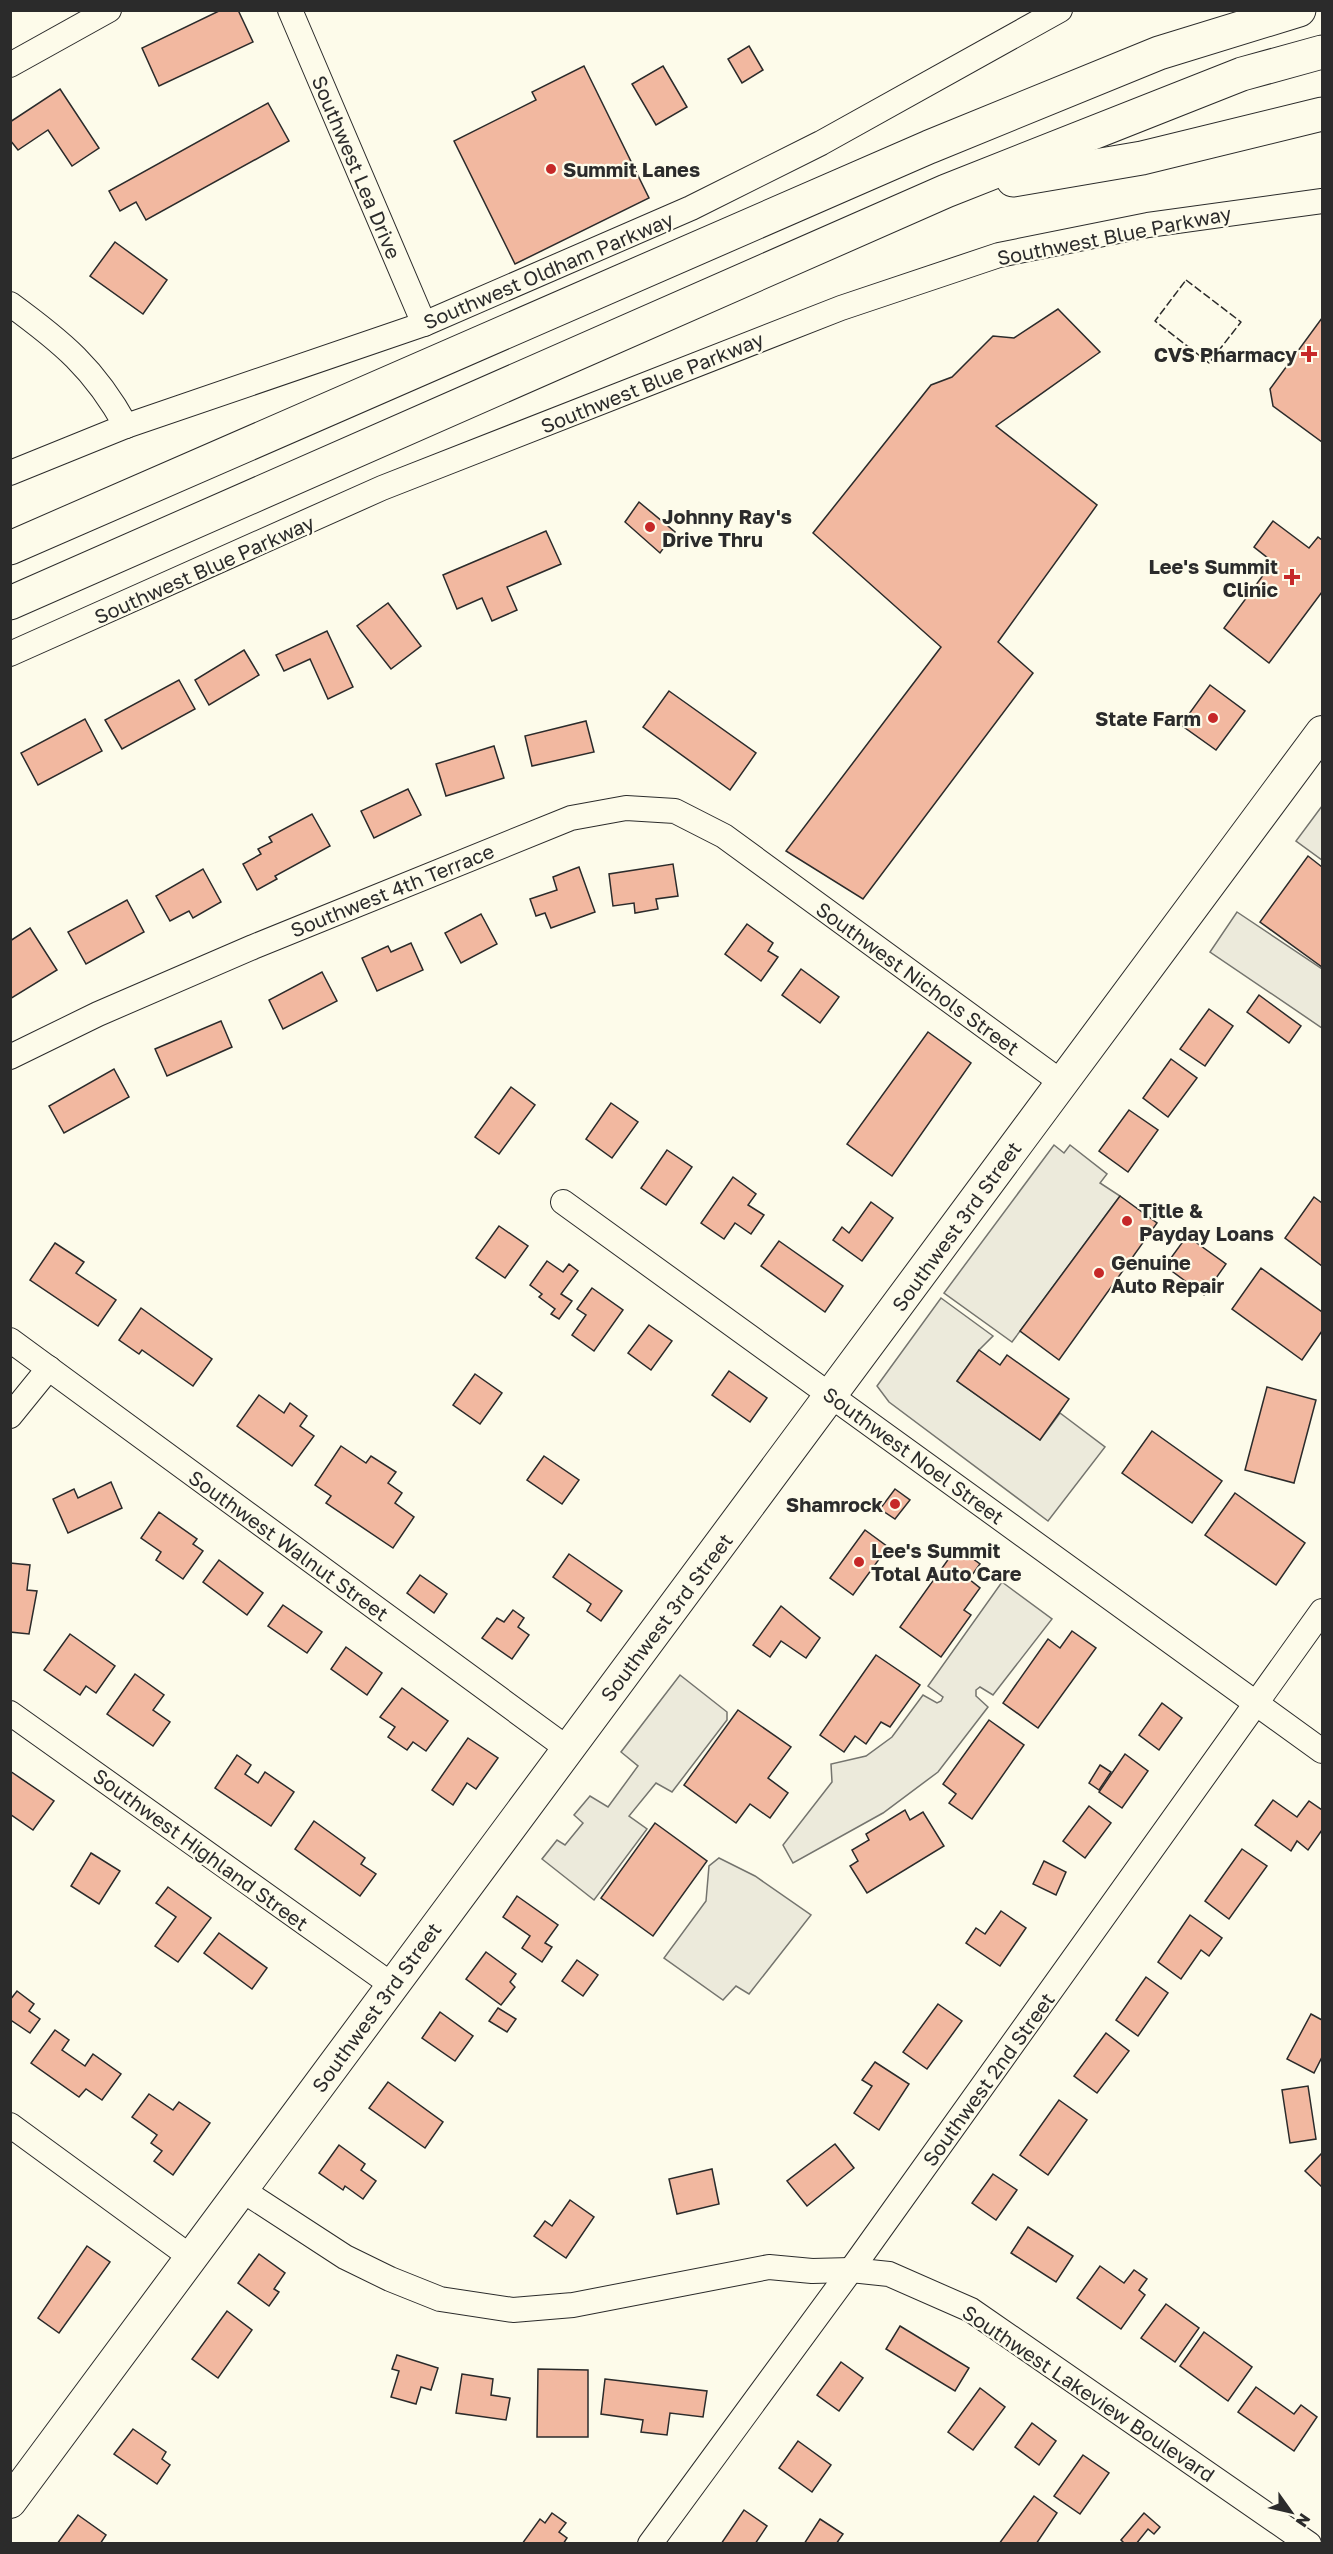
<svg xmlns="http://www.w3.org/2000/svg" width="1333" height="2554" viewBox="0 0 1333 2554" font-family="'Golos Text',sans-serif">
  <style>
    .parking { fill: #eceadb; stroke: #74746e; stroke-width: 1.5 }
    .building { fill: #f2b8a0; stroke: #2b2b2b; stroke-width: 1.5 }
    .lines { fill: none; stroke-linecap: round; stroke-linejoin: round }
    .minor-casing { stroke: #2b2b2b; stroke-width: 26 }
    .major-casing { stroke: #2b2b2b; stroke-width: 34 }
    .highway-casing { stroke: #2b2b2b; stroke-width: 35 }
    .minor { stroke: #fdfbea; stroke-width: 24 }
    .major { stroke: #fdfbea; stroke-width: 32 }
    .highway { stroke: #fdfbea; stroke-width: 33 }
    .fence { stroke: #2b2b2b; stroke-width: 1.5; stroke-dasharray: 8 3; stroke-linecap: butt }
    .poi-dot { fill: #c62828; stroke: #fdfbea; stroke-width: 2 }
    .labels { text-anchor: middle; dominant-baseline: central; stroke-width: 4.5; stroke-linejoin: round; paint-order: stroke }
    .street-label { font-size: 20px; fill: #2b2b2b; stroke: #fdfbea }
    .poi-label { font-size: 20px; font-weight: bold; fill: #2b2b2b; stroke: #fdfbea; text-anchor: start }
  </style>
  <rect width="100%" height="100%" fill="#fdfbea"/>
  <g class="parking">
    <polygon points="1322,806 1322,860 1296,841"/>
    <polygon points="1237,912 1322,969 1322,1028 1210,952"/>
    <polygon points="1054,1145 1064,1153 1070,1145 1107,1174 1100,1183 1120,1196 1012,1342 944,1293"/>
    <polygon points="941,1298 993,1336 979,1350 957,1381 1040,1440 1060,1413 1105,1447 1048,1521 889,1402 877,1386"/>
    <polygon points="1002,1582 1052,1619 993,1695 980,1687 976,1690 976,1696 988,1707 938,1772 883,1813 793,1863 783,1845 832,1782 831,1764 866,1756 892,1737 923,1695 937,1703 941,1701 943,1697 928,1686"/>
    <polygon points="680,1675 727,1712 727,1720 672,1792 656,1783 629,1816 647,1829 594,1900 542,1859 557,1840 565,1845 583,1823 574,1815 590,1796 608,1807 638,1766 621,1752"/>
    <polygon points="719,1858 755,1876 811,1915 749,1994 736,1986 723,2000 664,1958 706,1901 709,1866"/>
  </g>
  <g class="building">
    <polygon points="221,10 238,10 253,42 159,86 142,48"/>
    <polygon points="749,46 763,70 742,83 728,59"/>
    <polygon points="584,66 649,198 515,264 454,141 536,100 532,92"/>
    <polygon points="663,66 687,107 656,125 632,84"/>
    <polygon points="60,89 99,148 72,166 48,130 18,150 10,140 10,122"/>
    <polygon points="268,103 289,141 146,220 136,202 120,211 109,191"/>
    <polygon points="115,242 167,280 143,314 90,276"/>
    <polygon points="1058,309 1100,352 996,426 1097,505 998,642 1033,673 863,899 786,851 941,647 813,533 931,385 952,377 993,336 1014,338"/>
    <polygon points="1322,318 1322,442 1273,406 1270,389"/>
    <polygon points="639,502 675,532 660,553 625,522"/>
    <polygon points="1273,521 1309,548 1318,537 1322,540 1322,592 1269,663 1224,628 1273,562 1254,547"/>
    <polygon points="546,531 561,564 507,587 517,610 492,621 482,598 457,609 443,575"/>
    <polygon points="388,603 421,646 391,669 357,626"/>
    <polygon points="327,631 353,687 328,699 310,659 284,671 276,655"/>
    <polygon points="244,650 259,675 209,705 195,680"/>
    <polygon points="179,680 195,709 122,749 105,720"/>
    <polygon points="1210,685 1245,711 1216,750 1181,725"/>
    <polygon points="669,691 756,753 730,790 643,727"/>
    <polygon points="85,719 102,751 38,785 21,753"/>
    <polygon points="586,721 594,752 532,766 525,736"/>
    <polygon points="494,746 504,778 446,796 436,764"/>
    <polygon points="408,789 421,815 374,838 361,811"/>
    <polygon points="312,814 330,846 275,876 277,879 257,890 243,864 261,854 258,849 272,842 269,837"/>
    <polygon points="1308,856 1322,867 1322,967 1260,922"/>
    <polygon points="673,864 678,896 656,899 658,909 635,913 634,903 613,906 609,874"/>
    <polygon points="579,867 595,912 551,928 545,913 536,916 530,899 557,890 553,877"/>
    <polygon points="203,869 221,902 193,918 189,911 170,921 156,896"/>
    <polygon points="127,900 144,932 86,964 68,932"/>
    <polygon points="481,914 497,944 461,963 445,933"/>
    <polygon points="747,924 773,943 768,951 778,957 761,981 725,954"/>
    <polygon points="30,928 57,970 10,999 10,941"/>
    <polygon points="411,943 423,970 377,991 362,958 388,946 391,952"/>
    <polygon points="801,969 839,997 820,1023 782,995"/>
    <polygon points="322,972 337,1001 283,1029 269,1000"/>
    <polygon points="1259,995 1301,1026 1289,1043 1247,1012"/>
    <polygon points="1209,1009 1233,1026 1205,1066 1180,1049"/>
    <polygon points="221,1021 232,1047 167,1076 155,1049"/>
    <polygon points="928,1032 971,1063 892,1176 847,1144"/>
    <polygon points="1171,1059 1197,1078 1168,1117 1143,1098"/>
    <polygon points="114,1069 129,1097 64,1133 49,1106"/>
    <polygon points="511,1087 535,1105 499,1154 475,1137"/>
    <polygon points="611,1103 638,1122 612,1158 586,1139"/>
    <polygon points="1129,1110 1158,1130 1128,1172 1099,1151"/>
    <polygon points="667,1150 692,1167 666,1205 641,1188"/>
    <polygon points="733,1177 756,1194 748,1205 764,1215 751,1234 735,1223 724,1239 701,1223"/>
    <polygon points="1120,1196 1157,1223 1059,1360 1020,1331"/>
    <polygon points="1314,1197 1322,1203 1322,1266 1285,1238"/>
    <polygon points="871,1202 893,1218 862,1261 833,1240 842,1227 849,1233"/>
    <polygon points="499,1226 528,1246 505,1278 476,1258"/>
    <polygon points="1187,1236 1226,1264 1204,1295 1165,1266"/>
    <polygon points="779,1241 843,1286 825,1312 761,1266"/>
    <polygon points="55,1243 84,1262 76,1273 116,1300 98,1326 30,1280"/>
    <polygon points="547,1261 563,1272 569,1264 578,1271 561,1294 572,1301 559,1319 551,1314 555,1309 539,1297 542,1294 530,1285"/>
    <polygon points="1261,1268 1322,1312 1322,1331 1302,1360 1232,1309"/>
    <polygon points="592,1288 623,1310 594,1351 572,1335 586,1315 577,1309"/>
    <polygon points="141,1308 212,1359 193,1386 142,1350 139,1354 119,1340"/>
    <polygon points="649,1325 672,1341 651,1370 628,1353"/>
    <polygon points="979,1350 1000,1365 1007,1355 1069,1399 1040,1440 957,1381"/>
    <polygon points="729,1371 767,1398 750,1422 712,1395"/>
    <polygon points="475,1374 502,1393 480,1424 453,1405"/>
    <polygon points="1267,1387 1316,1400 1294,1483 1245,1470"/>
    <polygon points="259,1395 284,1413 290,1403 307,1416 300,1426 314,1436 292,1466 237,1426"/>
    <polygon points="1152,1431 1222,1481 1192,1523 1122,1473"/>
    <polygon points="341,1446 366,1463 371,1456 396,1472 388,1483 402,1493 395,1503 414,1517 393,1548 326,1503 331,1496 315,1485"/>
    <polygon points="544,1456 579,1480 562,1504 527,1480"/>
    <polygon points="111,1482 122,1508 68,1533 53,1499 74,1489 78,1498"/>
    <polygon points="895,1489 910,1500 895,1519 880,1509"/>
    <polygon points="1235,1493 1305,1543 1276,1585 1205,1535"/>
    <polygon points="159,1512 197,1539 193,1544 203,1551 183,1579 156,1560 161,1552 141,1538"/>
    <polygon points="865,1530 888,1547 853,1595 830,1578"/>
    <polygon points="957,1547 980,1564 969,1579 980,1588 964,1610 971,1615 941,1657 900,1627"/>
    <polygon points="569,1554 622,1591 601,1621 587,1611 591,1604 553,1577"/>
    <polygon points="219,1560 263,1593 247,1615 203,1582"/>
    <polygon points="10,1563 30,1565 27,1590 37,1591 29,1634 10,1632"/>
    <polygon points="420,1575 447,1594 434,1613 407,1593"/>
    <polygon points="283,1605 322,1632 307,1653 268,1626"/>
    <polygon points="781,1606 820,1638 806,1658 781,1641 770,1657 753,1645"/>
    <polygon points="513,1610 524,1618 518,1627 529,1635 512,1659 482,1638 497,1618 504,1622"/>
    <polygon points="1072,1631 1096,1648 1038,1728 1003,1703 1048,1639 1060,1648"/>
    <polygon points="70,1634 115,1666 96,1693 86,1686 80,1695 44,1670"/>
    <polygon points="346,1647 382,1673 367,1695 331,1669"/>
    <polygon points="876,1655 920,1685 890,1727 881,1722 866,1744 855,1736 844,1752 820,1735"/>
    <polygon points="135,1674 164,1695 153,1710 170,1722 153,1746 107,1714"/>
    <polygon points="402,1688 448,1721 426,1751 413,1742 407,1750 388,1737 395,1727 380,1717"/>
    <polygon points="1162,1703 1182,1718 1159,1750 1139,1735"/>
    <polygon points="738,1710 791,1747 768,1778 788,1793 770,1818 750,1804 736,1823 684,1785"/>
    <polygon points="989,1720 1024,1745 972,1819 949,1803 956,1794 943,1784"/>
    <polygon points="468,1738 498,1758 476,1789 467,1783 453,1805 432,1790"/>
    <polygon points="1125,1754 1148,1771 1122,1808 1099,1792"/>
    <polygon points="237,1755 251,1765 245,1774 258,1783 265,1772 294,1792 271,1826 215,1788"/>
    <polygon points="1100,1765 1111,1772 1099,1790 1089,1783"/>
    <polygon points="10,1771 54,1801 33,1830 10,1814"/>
    <polygon points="1273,1800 1297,1817 1309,1801 1322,1810 1322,1830 1308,1850 1297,1841 1291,1851 1255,1825"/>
    <polygon points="1089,1806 1111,1823 1085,1858 1063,1841"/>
    <polygon points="905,1810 910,1820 923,1812 944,1846 867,1893 850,1866 858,1861 852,1850 869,1840 866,1834"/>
    <polygon points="314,1821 365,1858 361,1864 376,1874 360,1896 295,1849"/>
    <polygon points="655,1823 707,1861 653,1936 601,1898"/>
    <polygon points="1242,1849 1267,1866 1229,1919 1205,1901"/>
    <polygon points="91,1853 120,1871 99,1904 71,1886"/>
    <polygon points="1044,1861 1066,1872 1056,1895 1033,1884"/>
    <polygon points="168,1887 211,1918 178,1962 155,1946 176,1917 156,1903"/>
    <polygon points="517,1896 558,1925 545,1943 552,1947 542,1962 522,1948 530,1936 503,1917"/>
    <polygon points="1001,1911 1026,1928 1000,1966 966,1943 976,1928 985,1934"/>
    <polygon points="1190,1915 1222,1938 1209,1956 1201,1950 1181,1979 1158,1962"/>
    <polygon points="219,1933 267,1968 252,1989 204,1953"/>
    <polygon points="486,1952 516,1974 510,1982 515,1987 501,2005 466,1979"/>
    <polygon points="577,1960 598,1975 583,1996 562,1981"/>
    <polygon points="1146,1977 1168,1993 1138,2036 1116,2020"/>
    <polygon points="17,1991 34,2004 29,2011 40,2019 30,2033 12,2021 10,2024 10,2000"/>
    <polygon points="938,2004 962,2021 927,2069 903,2052"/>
    <polygon points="498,2008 516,2019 507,2032 489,2021"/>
    <polygon points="440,2012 473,2036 455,2061 422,2038"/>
    <polygon points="1311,2014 1322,2020 1322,2057 1314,2073 1287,2059"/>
    <polygon points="55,2030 69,2040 62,2050 85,2066 93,2054 121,2074 102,2100 86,2089 79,2097 31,2063"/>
    <polygon points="1106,2033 1129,2051 1097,2093 1074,2076"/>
    <polygon points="875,2062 909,2084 879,2130 854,2113 872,2086 862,2080"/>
    <polygon points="388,2082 443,2122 425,2148 369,2108"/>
    <polygon points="1308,2086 1316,2139 1290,2143 1282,2090"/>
    <polygon points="149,2094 173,2110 179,2102 210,2123 173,2175 154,2161 162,2151 151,2143 157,2135 132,2117"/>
    <polygon points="1059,2100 1087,2120 1048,2175 1020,2155"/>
    <polygon points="835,2144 854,2168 807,2206 787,2181"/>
    <polygon points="339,2145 365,2164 361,2170 376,2181 363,2199 345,2186 343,2190 319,2173"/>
    <polygon points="1322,2153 1322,2187 1305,2171"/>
    <polygon points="712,2169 719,2204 677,2214 669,2179"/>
    <polygon points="993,2174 1017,2190 996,2220 972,2203"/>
    <polygon points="570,2200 594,2217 566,2258 534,2236 545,2221 552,2226"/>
    <polygon points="1028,2227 1073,2256 1056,2282 1011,2253"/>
    <polygon points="87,2246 110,2262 59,2333 38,2318"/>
    <polygon points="259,2254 285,2273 274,2289 279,2292 269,2306 238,2283"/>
    <polygon points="1100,2266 1124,2283 1134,2270 1147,2279 1139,2290 1145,2295 1121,2329 1077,2298"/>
    <polygon points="1166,2304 1199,2328 1175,2362 1141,2338"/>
    <polygon points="227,2311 252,2330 218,2378 192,2359"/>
    <polygon points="900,2326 969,2368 955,2391 886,2349"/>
    <polygon points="1204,2332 1252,2367 1228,2401 1180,2366"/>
    <polygon points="397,2355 438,2368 431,2390 421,2387 416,2404 391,2397 399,2371 392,2369"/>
    <polygon points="841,2362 863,2378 839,2411 817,2395"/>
    <polygon points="538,2369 588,2370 588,2437 537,2437"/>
    <polygon points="462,2374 493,2379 491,2395 510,2398 506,2420 456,2413"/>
    <polygon points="605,2379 707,2391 703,2417 670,2413 667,2435 641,2432 643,2420 601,2414"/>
    <polygon points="1256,2387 1294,2414 1301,2405 1317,2417 1294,2451 1238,2412"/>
    <polygon points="980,2388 1005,2407 973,2450 948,2432"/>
    <polygon points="1032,2423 1056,2441 1039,2465 1015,2447"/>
    <polygon points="133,2429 166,2452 162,2459 170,2465 157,2484 114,2454"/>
    <polygon points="798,2441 831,2465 812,2492 779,2468"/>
    <polygon points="1083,2455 1109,2473 1080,2514 1054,2496"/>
    <polygon points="1034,2496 1057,2513 1036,2544 999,2544"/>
    <polygon points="744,2510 767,2526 755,2544 721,2544"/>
    <polygon points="552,2513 566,2523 559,2532 567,2538 563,2544 522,2544 540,2519 545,2523"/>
    <polygon points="1144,2513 1160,2527 1154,2534 1148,2529 1136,2544 1125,2544 1121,2540"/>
    <polygon points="78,2515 106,2535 100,2544 57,2544"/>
    <polygon points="820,2519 843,2534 836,2544 804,2544"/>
  </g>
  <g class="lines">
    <defs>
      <g id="minor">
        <polyline points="290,10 424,324"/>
        <polyline points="10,65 109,10"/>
        <path d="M10 304C62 342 94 368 126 426"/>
        <polyline points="10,473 126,426 424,324 691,208 821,143 1060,10"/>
        <polyline points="10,654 382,488 841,308 999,255 1148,225 1322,201"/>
        <polyline points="10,1057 98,1014 253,947 571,818 626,808 675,811 724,836 1061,1082"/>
        <polyline points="563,1202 1322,1751"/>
        <polyline points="10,1340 568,1749"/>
        <polyline points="10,1416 49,1368"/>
        <polyline points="10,1713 392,1985"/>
        <polyline points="10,2125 192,2258"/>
        <polyline points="242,2190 345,2257 390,2279 440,2299 513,2310 573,2305 769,2267 812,2271 851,2270 889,2274 971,2310 1309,2544"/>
        <polyline points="650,2544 851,2270 1322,1611"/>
      </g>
      <polyline id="major" points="10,2502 1322,732"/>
      <g id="highway">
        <polyline points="1013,180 1142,158 1322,114"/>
        <polyline points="10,548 929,147 1159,53 1299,10"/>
        <polyline points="10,603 946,191 1242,74 1322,52"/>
      </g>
    </defs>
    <use href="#minor" class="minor-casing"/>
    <use href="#major" class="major-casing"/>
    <use href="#highway" class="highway-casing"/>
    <use href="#minor" class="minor"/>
    <use href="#major" class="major"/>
    <use href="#highway" class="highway"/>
    <polygon class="fence" points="1186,280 1241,322 1209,363 1155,321"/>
  </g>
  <g class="poi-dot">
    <circle cx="551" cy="169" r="6"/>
    <path d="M1306 345h6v6h6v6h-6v6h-6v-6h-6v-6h6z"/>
    <circle cx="650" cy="527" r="6"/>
    <path d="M1289 568h6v6h6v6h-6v6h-6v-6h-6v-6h6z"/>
    <circle cx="1213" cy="718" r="6"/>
    <circle cx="1127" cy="1221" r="6"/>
    <circle cx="1099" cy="1273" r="6"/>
    <circle cx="895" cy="1504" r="6"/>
    <circle cx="859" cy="1562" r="6"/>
  </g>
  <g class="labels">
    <g class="street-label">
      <text transform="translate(357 167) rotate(67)">Southwest Lea Drive</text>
      <text transform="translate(1114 235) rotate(-11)">Southwest Blue Parkway</text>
      <text transform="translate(548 270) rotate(-23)">Southwest Oldham Parkway</text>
      <text transform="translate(652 382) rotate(-22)">Southwest Blue Parkway</text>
      <text transform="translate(204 569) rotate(-24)">Southwest Blue Parkway</text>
      <text transform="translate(392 890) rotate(-22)">Southwest 4th Terrace</text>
      <text transform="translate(918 978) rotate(36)">Southwest Nichols Street</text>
      <text transform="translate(956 1226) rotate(-54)">Southwest 3rd Street</text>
      <text transform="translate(914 1455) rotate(36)">Southwest Noel Street</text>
      <text transform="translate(289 1545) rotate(36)">Southwest Walnut Street</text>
      <text transform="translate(666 1617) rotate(-53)">Southwest 3rd Street</text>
      <text transform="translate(201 1849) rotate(36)">Southwest Highland Street</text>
      <text transform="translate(376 2007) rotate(-54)">Southwest 3rd Street</text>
      <text transform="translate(988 2079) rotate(-54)">Southwest 2nd Street</text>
      <text transform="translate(1089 2393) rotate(34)">Southwest Lakeview Boulevard</text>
    </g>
    <g class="poi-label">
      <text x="563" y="169">Summit Lanes</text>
      <text x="1297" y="354" text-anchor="end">CVS Pharmacy</text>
      <text x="662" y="516">Johnny Ray's<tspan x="662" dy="23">Drive Thru</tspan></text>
      <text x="1278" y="566" text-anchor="end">Lee's Summit<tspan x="1278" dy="23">Clinic</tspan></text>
      <text x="1201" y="718" text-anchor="end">State Farm</text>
      <text x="1139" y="1210">Title &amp;<tspan x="1139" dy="23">Payday Loans</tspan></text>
      <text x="1111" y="1262">Genuine<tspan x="1111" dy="23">Auto Repair</tspan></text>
      <text x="883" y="1504" text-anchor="end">Shamrock</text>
      <text x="871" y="1550">Lee's Summit<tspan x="871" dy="23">Total Auto Care</tspan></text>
    </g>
  </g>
  <rect width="1333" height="2554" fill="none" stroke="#2b2b2b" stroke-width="24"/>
  <g transform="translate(1291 2512) rotate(124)" stroke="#fdfbea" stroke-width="4.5" paint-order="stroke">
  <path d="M0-4.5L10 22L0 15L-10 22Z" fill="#2b2b2b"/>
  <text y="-9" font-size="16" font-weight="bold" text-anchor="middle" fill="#2b2b2b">N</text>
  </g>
</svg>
